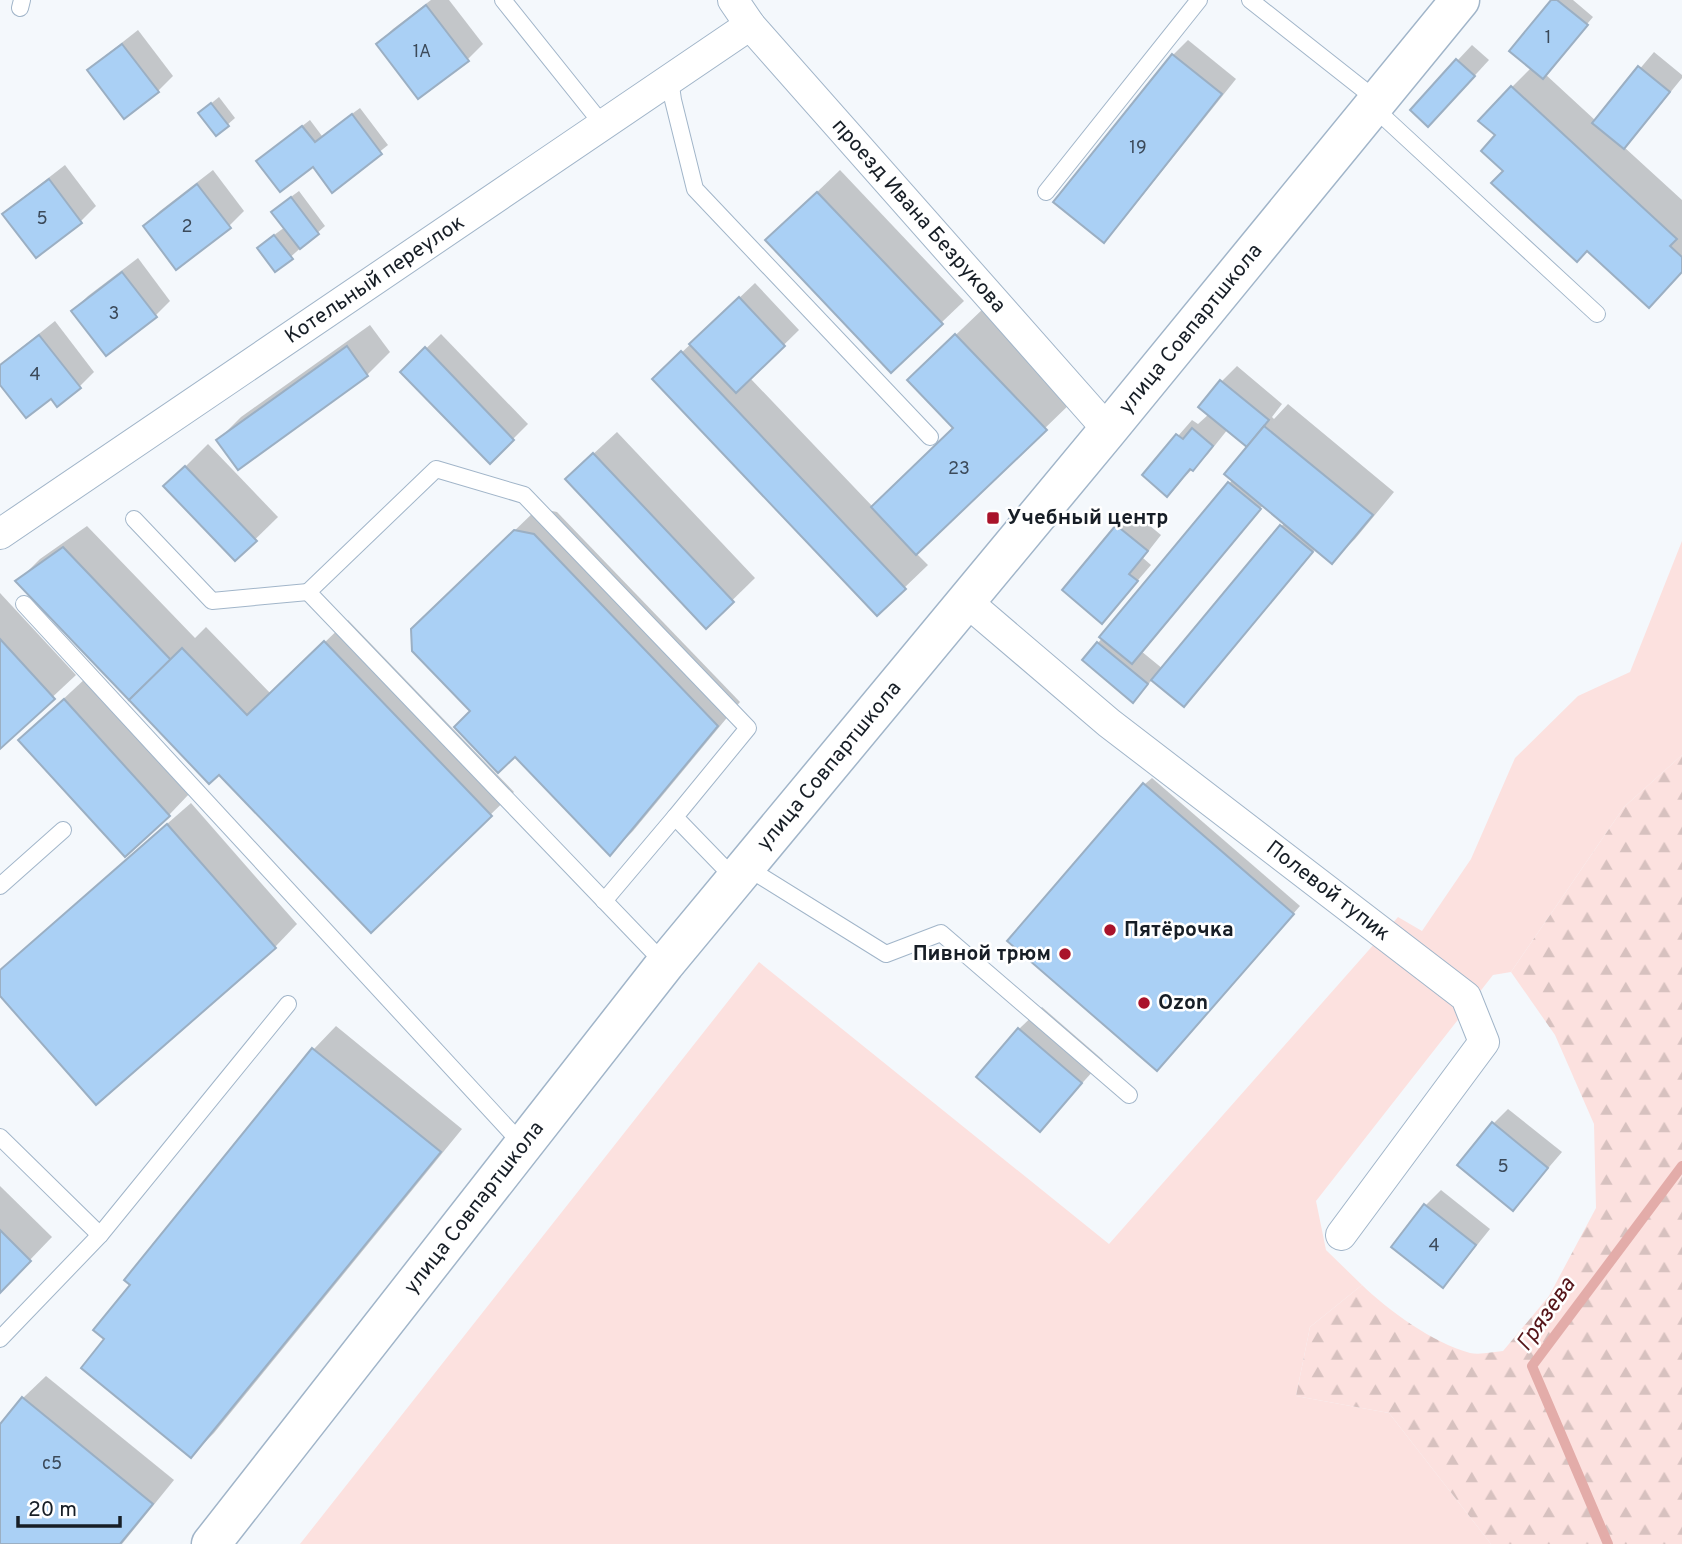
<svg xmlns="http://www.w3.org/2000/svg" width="1682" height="1544" viewBox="0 0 1682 1544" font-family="Overpass,sans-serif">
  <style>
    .green { fill: #fce1df }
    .forest { fill: url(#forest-firs) }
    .shadow { fill: #0003; fill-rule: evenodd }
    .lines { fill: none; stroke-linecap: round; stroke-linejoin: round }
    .stream { stroke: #e3aca9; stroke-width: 10 }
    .building { fill: #aad0f5; stroke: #9bafc3; stroke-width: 2 }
    .service-casing { stroke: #a1b5c9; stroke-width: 18 }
    .minor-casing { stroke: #a1b5c9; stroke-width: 32 }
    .tertiary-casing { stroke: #a1b5c9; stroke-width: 41 }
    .service { stroke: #fff; stroke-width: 16 }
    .minor { stroke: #fff; stroke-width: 30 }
    .tertiary { stroke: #fff; stroke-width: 38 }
    .poi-dot { fill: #a9132a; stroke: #fff; stroke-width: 2.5 }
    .labels { text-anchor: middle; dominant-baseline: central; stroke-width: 5; stroke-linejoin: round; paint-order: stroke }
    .number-label { font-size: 18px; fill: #3c4a5a }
    .street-label { font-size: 21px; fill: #171e26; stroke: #fff }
    .poi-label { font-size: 21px; font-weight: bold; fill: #171e26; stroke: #fff; text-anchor: start }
    .water-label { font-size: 23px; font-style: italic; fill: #551418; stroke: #fff }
  </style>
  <defs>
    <pattern id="forest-firs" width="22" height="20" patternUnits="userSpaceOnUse" patternTransform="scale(1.75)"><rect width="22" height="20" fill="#fce1df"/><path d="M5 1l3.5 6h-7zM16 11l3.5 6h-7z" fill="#d7c1bf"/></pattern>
  </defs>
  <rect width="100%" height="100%" fill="#f4f8fc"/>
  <polygon class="green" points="1682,541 1682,755 1624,807 1511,972 1493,975 1316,1201 1326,1250 1362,1285 1310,1327 1296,1396 1389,1413 1491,1544 300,1544 759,962 1109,1244 1398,917 1422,931 1471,859 1515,758 1578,696 1630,672"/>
  <path class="forest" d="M1682 755V1544H1491L1389 1413 1296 1396 1310 1327 1362 1285C1389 1311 1433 1343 1470 1353 1480 1355 1493 1352 1503 1351L1549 1296 1596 1208 1594 1124 1555 1035 1511 972 1624 807Z"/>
  <g class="shadow">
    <polygon points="431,0 449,0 483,44 468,59 419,97 378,44 393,29"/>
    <polygon points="1553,0 1573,0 1593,17 1545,74 1596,121 1654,52 1682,75 1682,78 1638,132 1624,147 1682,200 1682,271 1505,171 1497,135 1512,87 1532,67"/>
    <polygon points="138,30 173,76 158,91 125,117 90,71 105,56"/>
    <polygon points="1188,40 1236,79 1118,226 1104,241 1173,55"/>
    <polygon points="1472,45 1489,60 1443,110 1412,109"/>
    <polygon points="219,97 235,118 217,134 208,106"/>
    <polygon points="360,108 388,145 332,190 313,165 266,154 310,120 322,136"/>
    <polygon points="65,165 96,206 81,221 36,256 5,215 20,200"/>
    <polygon points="213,170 244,211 229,226 145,226 160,211"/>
    <polygon points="840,170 964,301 941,323 790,218"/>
    <polygon points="299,191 325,226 276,270 266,241 285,227 280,205"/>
    <polygon points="138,258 170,301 155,316 73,311 88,296"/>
    <polygon points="755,283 799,330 750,378 873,507 955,427 940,350 986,306 1075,399 916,553 928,565 877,614 677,357"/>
    <polygon points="55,321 94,372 79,387 51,396 0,382 0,365"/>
    <polygon points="370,325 390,352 367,375 218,440 241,417"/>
    <polygon points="441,334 528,424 490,462 402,372"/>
    <path d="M1237 366 1282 404 1272 417 1274 419 1288 404 1394 492 1355 539 1332 561 1316 548 1191 698 1153 679 1133 700 1098 643 1233 479 1255 441 1228 429 1208 454 1167 494 1144 475 1192 420 1198 424 1209 414 1222 381ZM1264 504 1285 522 1163 669 1141 651Z"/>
    <polygon points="617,432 755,578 706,626 590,457"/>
    <polygon points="208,444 278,517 235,559 166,486"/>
    <polygon points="538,508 557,512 740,702 633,831 610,854 436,607"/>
    <polygon points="1132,511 1161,535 1143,558 1151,565 1102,622 1065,590"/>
    <polygon points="87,526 195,638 206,627 271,694 348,620 514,792 371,930 219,773 18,581 40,559"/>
    <polygon points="0,593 76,675 0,746"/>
    <polygon points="87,677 191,792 169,815 43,718"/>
    <polygon points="1152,778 1300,906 1164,1062 1145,784"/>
    <polygon points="191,803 297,924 275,947 0,993 0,971 12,959"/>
    <polygon points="1042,1007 1103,1060 1040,1130 1019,1029"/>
    <polygon points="336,1026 462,1129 214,1433 191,1456 107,1338 133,1285 126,1279 314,1049"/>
    <polygon points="1508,1109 1562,1152 1513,1209 1493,1124"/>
    <polygon points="0,1186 52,1237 0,1291"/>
    <polygon points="1441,1190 1490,1229 1457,1270 1442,1285 1393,1246 1426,1205"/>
    <polygon points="46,1376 174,1480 122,1544 0,1544 0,1427 23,1398"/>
  </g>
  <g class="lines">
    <polyline class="stream" points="1608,1544 1532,1366 1682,1166"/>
  </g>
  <g class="building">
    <polygon points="1551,0 1557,0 1588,25 1543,79 1509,51"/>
    <polygon points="426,5 469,61 418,99 376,44"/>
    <polygon points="122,44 159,92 124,119 87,70"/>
    <polygon points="1172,54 1222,94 1104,243 1053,202"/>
    <polygon points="1456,59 1475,76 1428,127 1410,110"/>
    <polygon points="1638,66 1670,92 1624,149 1592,123"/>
    <polygon points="1511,86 1677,239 1670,246 1682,257 1682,272 1649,308 1587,251 1577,262 1491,183 1503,171 1481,151 1495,135 1478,121"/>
    <polygon points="211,103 229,126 216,136 198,113"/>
    <polygon points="352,114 382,154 332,193 313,167 280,192 256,161 302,126 315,142"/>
    <polygon points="49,179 82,223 36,258 2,214"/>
    <polygon points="197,184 231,228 176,270 143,226"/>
    <polygon points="817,192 943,324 891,373 765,240"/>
    <polygon points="291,197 319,234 300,249 271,212"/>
    <polygon points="274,235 293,259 275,272 257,248"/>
    <polygon points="122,272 157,317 106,356 71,311"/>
    <polygon points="739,297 785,346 736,393 689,344"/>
    <polygon points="955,334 1047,430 916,555 871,507 953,428 907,380"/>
    <polygon points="39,335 81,388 57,407 51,399 26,418 0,385 0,365"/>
    <polygon points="347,346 368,376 238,470 216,440"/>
    <polygon points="425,347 514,440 490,464 400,372"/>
    <polygon points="681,351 906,589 877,616 652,379"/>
    <polygon points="1220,380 1269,420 1247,447 1198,407"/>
    <polygon points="1264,426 1373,515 1332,564 1224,474"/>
    <polygon points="1192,428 1213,446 1193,471 1190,469 1167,497 1142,475 1176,434 1183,439"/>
    <polygon points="593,453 734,602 706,629 565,479"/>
    <polygon points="185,466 257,541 235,561 163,486"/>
    <polygon points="1228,482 1261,509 1132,664 1099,637"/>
    <polygon points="1116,525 1148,551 1129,574 1138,581 1102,624 1062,590"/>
    <polygon points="1280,525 1313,552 1184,707 1151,680"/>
    <polygon points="514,530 534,534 718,726 610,856 515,757 498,773 454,727 470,711 412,651 411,629"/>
    <polygon points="63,547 171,660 129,700 15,581"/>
    <polygon points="0,639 55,699 0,749"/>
    <polygon points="324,641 492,816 371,933 219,775 209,784 129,700 182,648 247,715"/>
    <polygon points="1097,642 1148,684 1133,703 1082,660"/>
    <polygon points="64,699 170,816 125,857 18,740"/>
    <polygon points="1143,783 1294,914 1157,1071 1007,941"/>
    <polygon points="167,824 276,948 96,1105 0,996 0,970"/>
    <polygon points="1018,1028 1082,1083 1040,1132 976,1077"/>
    <polygon points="312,1048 441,1152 191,1458 81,1368 104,1339 93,1330 130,1285 124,1280"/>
    <polygon points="1492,1122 1548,1168 1513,1211 1457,1165"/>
    <polygon points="1424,1204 1476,1245 1443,1288 1391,1247"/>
    <polygon points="0,1230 31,1261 0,1293"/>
    <polygon points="22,1397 153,1504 120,1544 0,1544 0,1424"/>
  </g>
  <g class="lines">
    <defs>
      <g id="service">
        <polyline points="503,0 603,125"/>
        <polyline points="1250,0 1378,101"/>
        <polyline points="20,8 22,0"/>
        <polyline points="670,79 673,100 695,189 930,437"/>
        <polyline points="1373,107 1597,314"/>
        <polyline points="1046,192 1199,0"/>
        <polyline points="134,519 212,601 308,592"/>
        <polyline points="24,604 523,1145"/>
        <polyline points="746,867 886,954 941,933 1129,1095"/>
        <polyline points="0,886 63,830"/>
        <polyline points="604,901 675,817"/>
        <polyline points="665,964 308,592 436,469 524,495 748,728 675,817 735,879"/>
        <polyline points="0,1137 100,1235"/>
        <polyline points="0,1339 100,1235 288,1004"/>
      </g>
      <g id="minor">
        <path id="s1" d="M733 0 750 25 1108 430"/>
        <path id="s2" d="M0 534 750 25"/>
        <path id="s3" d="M966 601 1109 723 1466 997 1484 1042 1341 1235"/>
      </g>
      <g id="tertiary">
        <path id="s4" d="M211 1544 665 964 1108 430 1460 0"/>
      </g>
    </defs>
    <use href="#service" class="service-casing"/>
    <use href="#minor" class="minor-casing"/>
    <use href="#tertiary" class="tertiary-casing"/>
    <use href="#service" class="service"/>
    <use href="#minor" class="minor"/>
    <use href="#tertiary" class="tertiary"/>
  </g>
  <g class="poi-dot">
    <rect x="986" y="511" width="14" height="14" rx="3.5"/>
    <circle cx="1110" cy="930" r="7"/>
    <circle cx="1065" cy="954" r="7"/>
    <circle cx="1144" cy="1003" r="7"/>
  </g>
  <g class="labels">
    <g class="number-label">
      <text x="1548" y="38">1</text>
      <text x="422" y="52">1А</text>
      <text x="1138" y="148">19</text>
      <text x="42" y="219">5</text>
      <text x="187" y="227">2</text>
      <text x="114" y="314">3</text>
      <text x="35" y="375">4</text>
      <text x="959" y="469">23</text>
      <text x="1503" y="1167">5</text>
      <text x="1434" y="1246">4</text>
      <text x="52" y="1464">с5</text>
    </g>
    <g class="street-label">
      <text stroke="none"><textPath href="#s1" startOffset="285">проезд Ивана Безрукова</textPath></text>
      <text stroke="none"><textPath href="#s2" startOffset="453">Котельный переулок</textPath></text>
      <text stroke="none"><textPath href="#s4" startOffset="1561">улица Совпартшкола</textPath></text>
      <text stroke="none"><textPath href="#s4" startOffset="994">улица Совпартшкола</textPath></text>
      <text stroke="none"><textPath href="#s3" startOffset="464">Полевой тупик</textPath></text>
      <text stroke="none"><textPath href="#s4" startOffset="427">улица Совпартшкола</textPath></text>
    </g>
    <g class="poi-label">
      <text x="1007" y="518">Учебный центр</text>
      <text x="1124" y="930">Пятёрочка</text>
      <text x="1051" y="954" text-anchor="end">Пивной трюм</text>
      <text x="1158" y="1003">Ozon</text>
    </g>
    <g class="water-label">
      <text transform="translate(1547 1315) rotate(-55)">Грязева</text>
    </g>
  </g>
  <path d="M18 1516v10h102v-10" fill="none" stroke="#171e26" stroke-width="3.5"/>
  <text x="28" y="1516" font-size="21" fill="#171e26" stroke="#ffffff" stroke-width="5" paint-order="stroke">20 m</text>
</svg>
